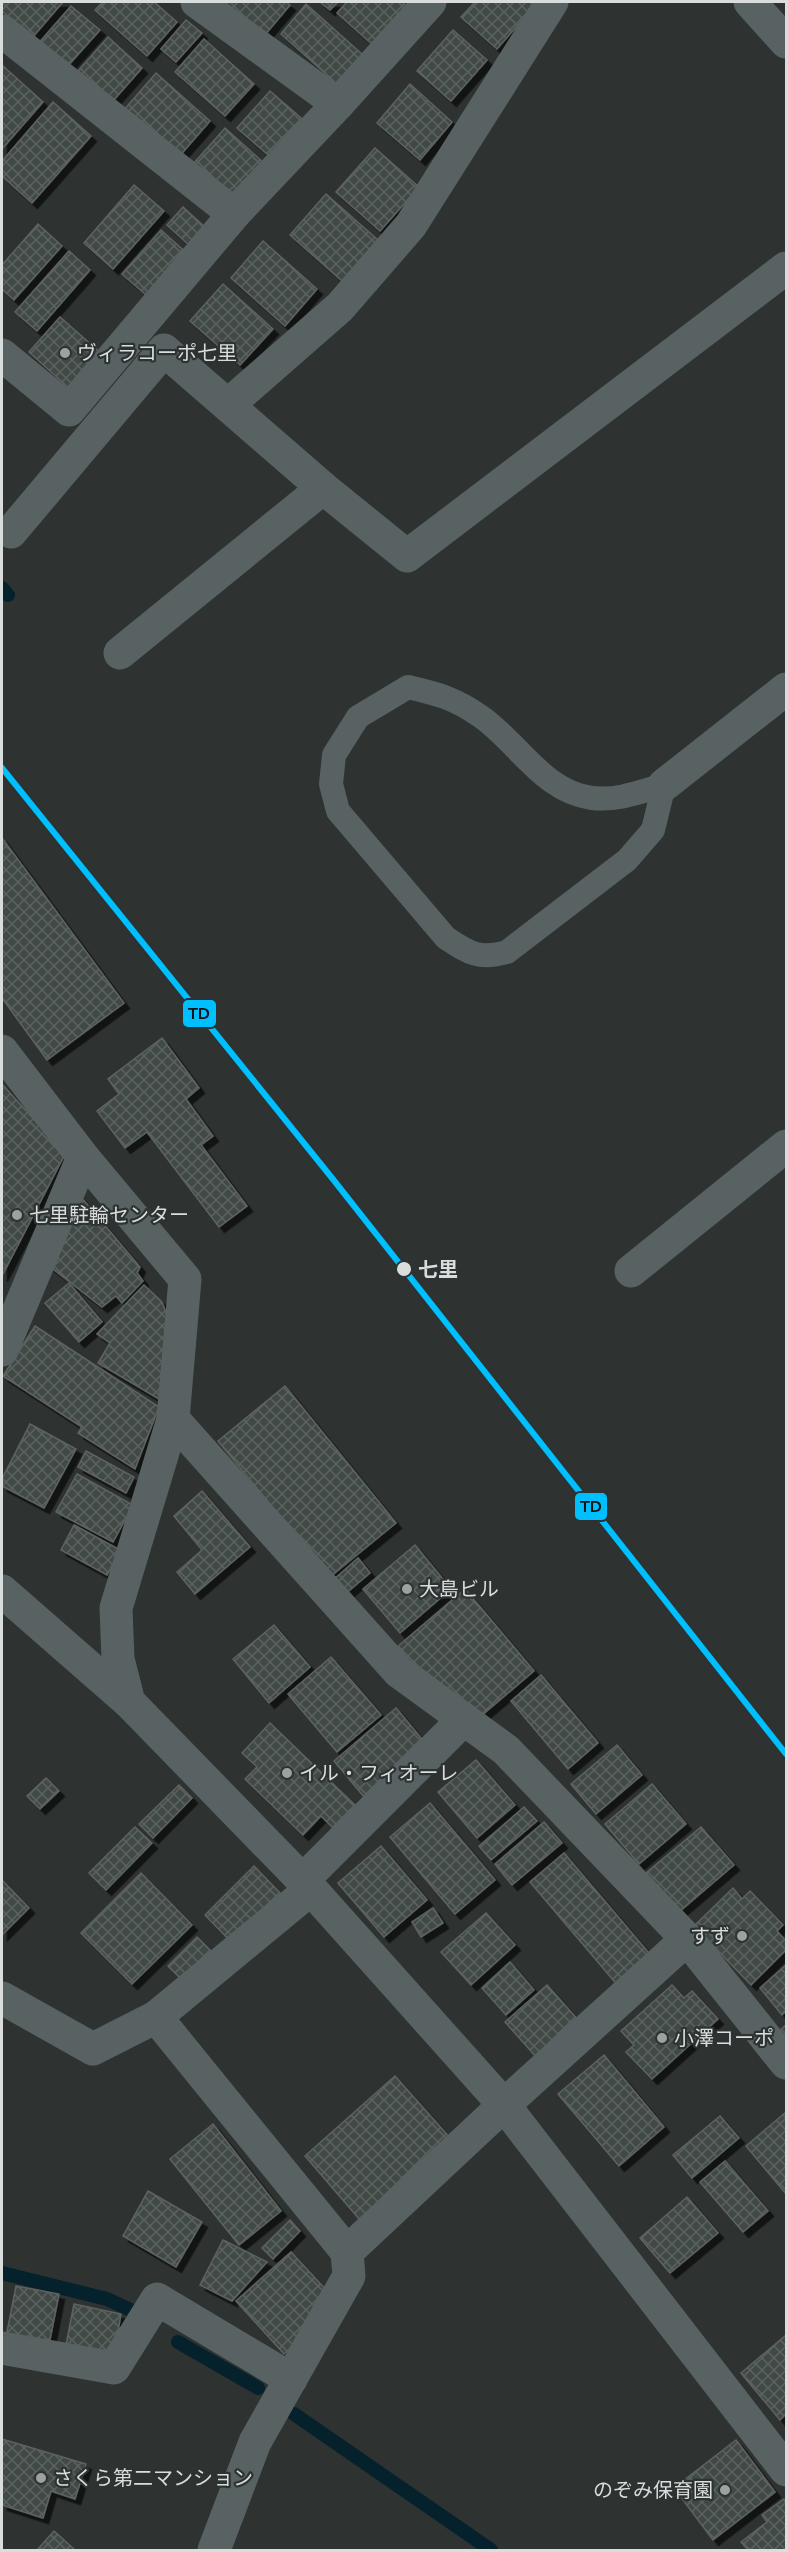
<svg xmlns="http://www.w3.org/2000/svg" width="788" height="2552" viewBox="0 0 788 2552" font-family="'Nunito Sans','Noto Sans JP',sans-serif">
  <style>
    .lines { fill: none; stroke-linecap: round; stroke-linejoin: round }
    .stream { stroke: #05212c; stroke-width: 14 }
    .building { fill: url(#building-cross-hatch); stroke: #5f6260; stroke-width: 1.5; filter: url(#shadow) }
    .service { stroke: #586262; stroke-width: 24 }
    .minor { stroke: #586262; stroke-width: 33 }
    .tertiary { stroke: #586262; stroke-width: 33 }
    .rail-1-casing { stroke: #2d3332; stroke-width: 10 }
    .rail-1 { stroke: #00bfff; stroke-width: 6 }
    .poi-dot { fill: #9da1a0; stroke: #2d3332; stroke-width: 2 }
    .stop-dot { fill: #d9dddc; stroke: #2d3332; stroke-width: 2 }
    .labels { text-anchor: middle; dominant-baseline: central; stroke-width: 4.5; stroke-linejoin: round; paint-order: stroke }
    .poi-label { font-size: 20px; fill: #d9dddc; stroke: #2d3332; text-anchor: start }
    .stop-label { font-size: 20px; font-weight: bold; fill: #d9dddc; stroke: #2d3332; text-anchor: start }
    .line-badge { stroke: #2d3332; stroke-width: 2 }
    .pale-badge-label { font-size: 16px; text-anchor: middle; font-weight: bold; fill: #111 }
  </style>
  <defs>
    <pattern id="building-cross-hatch" width="8" height="8" patternUnits="userSpaceOnUse" patternTransform="scale(1.5)"><rect width="8" height="8" fill="#404a45"/><path d="M0 0l8 8M0 8l8-8" fill="none" stroke="#5b645f"/></pattern>
    <filter id="shadow"><feDropShadow dx="5.5" dy="5.5" stdDeviation="0" flood-color="#0009"/></filter>
  </defs>
  <rect width="100%" height="100%" fill="#2e3231"/>
  <g class="lines">
    <g class="stream">
      <polyline points="2,588 8,595"/>
      <polyline points="2,2273 107,2299 135,2312"/>
      <polyline points="178,2342 258,2388"/>
      <polyline points="294,2414 491,2550"/>
    </g>
  </g>
  <g class="building">
    <polygon points="2,2 63,2 32,38 2,11"/>
    <polygon points="103,2 154,2 177,22 147,56 95,10"/>
    <polygon points="225,2 286,2 290,5 264,36"/>
    <polygon points="320,2 338,2 330,10"/>
    <polygon points="347,2 402,2 408,7 374,46 337,13"/>
    <polygon points="475,2 538,2 497,49 461,17"/>
    <polygon points="306,4 363,55 337,84 281,34"/>
    <polygon points="71,6 100,30 66,68 38,44"/>
    <polygon points="186,20 202,33 176,62 161,49"/>
    <polygon points="453,30 487,60 451,101 417,71"/>
    <polygon points="108,37 142,68 113,101 78,71"/>
    <polygon points="204,39 254,84 225,116 175,72"/>
    <polygon points="2,65 43,102 2,149"/>
    <polygon points="156,73 210,121 177,159 123,111"/>
    <polygon points="410,84 452,122 420,160 377,123"/>
    <polygon points="270,91 307,123 274,160 237,128"/>
    <polygon points="53,102 91,136 32,203 2,176 2,161"/>
    <polygon points="225,128 265,164 234,199 194,163"/>
    <polygon points="375,148 419,187 380,231 336,192"/>
    <polygon points="134,185 164,211 113,269 84,243"/>
    <polygon points="326,194 378,240 342,281 290,235"/>
    <polygon points="183,207 206,228 190,246 167,225"/>
    <polygon points="38,224 62,246 14,300 2,289 2,265"/>
    <polygon points="161,230 191,257 153,301 122,274"/>
    <polygon points="263,241 317,289 285,326 231,278"/>
    <polygon points="69,251 90,270 37,331 15,312"/>
    <polygon points="223,284 273,329 240,365 190,321"/>
    <polygon points="60,317 102,354 71,390 29,352"/>
    <polygon points="2,838 124,1003 47,1060 2,998"/>
    <polygon points="162,1038 199,1088 186,1099 213,1136 201,1145 247,1206 219,1227 147,1132 125,1148 97,1111 119,1094 108,1079"/>
    <polygon points="2,1084 65,1154 2,1276"/>
    <polygon points="75,1190 140,1267 137,1273 143,1281 122,1303 116,1296 102,1307 44,1262"/>
    <polygon points="69,1283 102,1322 79,1342 45,1303"/>
    <polygon points="144,1285 162,1302 173,1332 159,1399 98,1363 110,1343 97,1334"/>
    <polygon points="35,1326 159,1407 135,1469 78,1433 82,1427 3,1376"/>
    <polygon points="285,1386 396,1523 330,1577 218,1441"/>
    <polygon points="30,1424 76,1449 44,1508 2,1486 2,1479"/>
    <polygon points="86,1451 134,1477 126,1493 78,1467"/>
    <polygon points="77,1474 133,1505 113,1542 56,1512"/>
    <polygon points="202,1491 250,1547 195,1594 177,1572 202,1550 174,1516"/>
    <polygon points="74,1525 120,1550 107,1575 61,1550"/>
    <polygon points="415,1545 451,1589 400,1633 363,1589"/>
    <polygon points="358,1558 370,1573 344,1595 332,1581"/>
    <polygon points="465,1589 534,1671 475,1721 446,1705 397,1647"/>
    <polygon points="274,1625 310,1667 269,1703 233,1659"/>
    <polygon points="331,1657 381,1715 337,1752 288,1694"/>
    <polygon points="541,1675 598,1743 568,1769 511,1701"/>
    <polygon points="396,1708 426,1744 364,1797 334,1761"/>
    <polygon points="270,1723 355,1805 333,1828 321,1816 303,1835 245,1779 257,1767 242,1753"/>
    <polygon points="617,1745 642,1775 596,1814 571,1784"/>
    <polygon points="476,1760 515,1805 477,1838 438,1792"/>
    <polygon points="46,1778 59,1791 40,1809 27,1796"/>
    <polygon points="652,1784 686,1824 639,1864 605,1824"/>
    <polygon points="179,1785 192,1798 153,1838 139,1824"/>
    <polygon points="430,1803 495,1880 455,1914 390,1837"/>
    <polygon points="524,1807 537,1821 491,1860 479,1846"/>
    <polygon points="544,1822 562,1843 512,1885 495,1864"/>
    <polygon points="135,1827 152,1843 106,1890 89,1873"/>
    <polygon points="701,1827 734,1865 679,1912 646,1873"/>
    <polygon points="381,1846 427,1900 384,1937 338,1883"/>
    <polygon points="564,1853 653,1958 619,1987 530,1882"/>
    <polygon points="254,1866 283,1896 234,1945 205,1915"/>
    <polygon points="141,1873 192,1925 132,1984 81,1933"/>
    <polygon points="2,1880 29,1908 2,1935"/>
    <polygon points="733,1888 742,1899 750,1891 783,1925 777,1931 786,1941 786,1950 751,1985 694,1926"/>
    <polygon points="433,1908 443,1923 421,1937 412,1922"/>
    <polygon points="486,1913 515,1945 471,1985 441,1952"/>
    <polygon points="197,1937 213,1953 184,1982 168,1966"/>
    <polygon points="510,1962 534,1990 506,2015 482,1988"/>
    <polygon points="786,1965 786,2011 782,2015 760,1988"/>
    <polygon points="547,1985 579,2021 537,2058 505,2022"/>
    <polygon points="672,1985 684,1998 692,1991 718,2019 652,2079 626,2052 634,2045 621,2031"/>
    <polygon points="786,2025 786,2042 778,2032"/>
    <polygon points="604,2055 664,2127 619,2166 558,2094"/>
    <polygon points="395,2076 451,2139 360,2220 305,2156"/>
    <polygon points="786,2112 786,2194 746,2146"/>
    <polygon points="720,2116 739,2138 692,2178 673,2155"/>
    <polygon points="213,2124 281,2211 239,2245 170,2159"/>
    <polygon points="725,2161 768,2211 743,2232 700,2182"/>
    <polygon points="148,2191 202,2222 176,2267 123,2236"/>
    <polygon points="687,2197 718,2233 670,2273 640,2238"/>
    <polygon points="290,2220 300,2231 273,2259 262,2248"/>
    <polygon points="223,2240 267,2262 232,2301 200,2285"/>
    <polygon points="291,2252 330,2294 319,2322 284,2354 236,2301"/>
    <polygon points="16,2286 59,2294 49,2345 6,2337"/>
    <polygon points="74,2304 121,2314 113,2359 65,2350"/>
    <polygon points="786,2335 786,2414 780,2420 741,2373"/>
    <polygon points="2,2439 86,2464 75,2499 51,2491 43,2518 2,2505"/>
    <polygon points="736,2440 775,2492 713,2540 674,2488"/>
    <polygon points="784,2499 786,2503 786,2550 748,2550 741,2542 767,2522 762,2515"/>
    <polygon points="54,2531 75,2550 37,2550"/>
  </g>
  <g class="lines">
    <path class="service" d="M408 687C438 694 454 698 480 716 517 741 543 792 592 798 617 801 640 792 664 785L653 830 627 860 507 952C479 960 469 953 446 938L338 811 331 784 334 755 358 717Z"/>
    <g class="minor">
      <polyline points="750,2 786,42"/>
      <polyline points="2,31 234,214 338,104 197,2"/>
      <polyline points="338,104 430,2"/>
      <polyline points="2,355 69,410 234,214"/>
      <polyline points="228,405 340,307 411,225 552,2"/>
      <polyline points="11,532 164,350 323,488 407,556 786,268"/>
      <polyline points="120,653 323,488"/>
      <polyline points="2,1051 83,1157 185,1279 173,1419 116,1608 118,1659 129,1702 311,1889 504,2105 786,2470"/>
      <polyline points="631,1271 786,1146"/>
      <polyline points="2,1350 83,1157"/>
      <polyline points="173,1419 399,1672 506,1750 687,1939 786,2063"/>
      <polyline points="2,1591 129,1702"/>
      <polyline points="302,1881 464,1719"/>
      <polyline points="2,1998 93,2049 156,2017 311,1889"/>
      <polyline points="156,2017 347,2252 349,2276 255,2442 214,2550"/>
      <polyline points="347,2252 504,2105 687,1939"/>
      <polyline points="2,2348 114,2368 157,2299 291,2379"/>
    </g>
    <polyline class="tertiary" points="664,785 786,689"/>
    <defs>
      <polyline id="rail-1" points="2,768 332,1178 786,1754"/>
    </defs>
    <use href="#rail-1" class="rail-1-casing"/>
    <use href="#rail-1" class="rail-1"/>
  </g>
  <g class="poi-dot">
    <circle cx="65" cy="353" r="6"/>
    <circle cx="17" cy="1215" r="6"/>
    <circle cx="407" cy="1589" r="6"/>
    <circle cx="287" cy="1773" r="6"/>
    <circle cx="742" cy="1936" r="6"/>
    <circle cx="662" cy="2038" r="6"/>
    <circle cx="41" cy="2478" r="6"/>
    <circle cx="725" cy="2490" r="6"/>
  </g>
  <circle class="stop-dot" cx="404" cy="1269" r="8"/>
  <g class="labels">
    <g class="poi-label">
      <text x="77" y="353">ヴィラコーポ七里</text>
      <text x="29" y="1215">七里駐輪センター</text>
      <text x="419" y="1589">大島ビル</text>
      <text x="299" y="1773">イル・フィオーレ</text>
      <text x="730" y="1936" text-anchor="end">すず</text>
      <text x="674" y="2038">小澤コーポ</text>
      <text x="53" y="2478">さくら第二マンション</text>
      <text x="713" y="2490" text-anchor="end">のぞみ保育園</text>
    </g>
    <g class="stop-label">
      <text x="418" y="1269">七里</text>
    </g>
  </g>
  <g class="line-badge">
    <rect x="182" y="999" width="35" height="29" rx="6" fill="#00bfff"/>
    <rect x="574" y="1492" width="34" height="29" rx="6" fill="#00bfff"/>
  </g>
  <g class="pale-badge-label">
    <text x="199" y="1019">TD</text>
    <text x="591" y="1512">TD</text>
  </g>
  <rect width="788" height="2552" fill="none" stroke="#d9dddc" stroke-width="6"/>
</svg>
